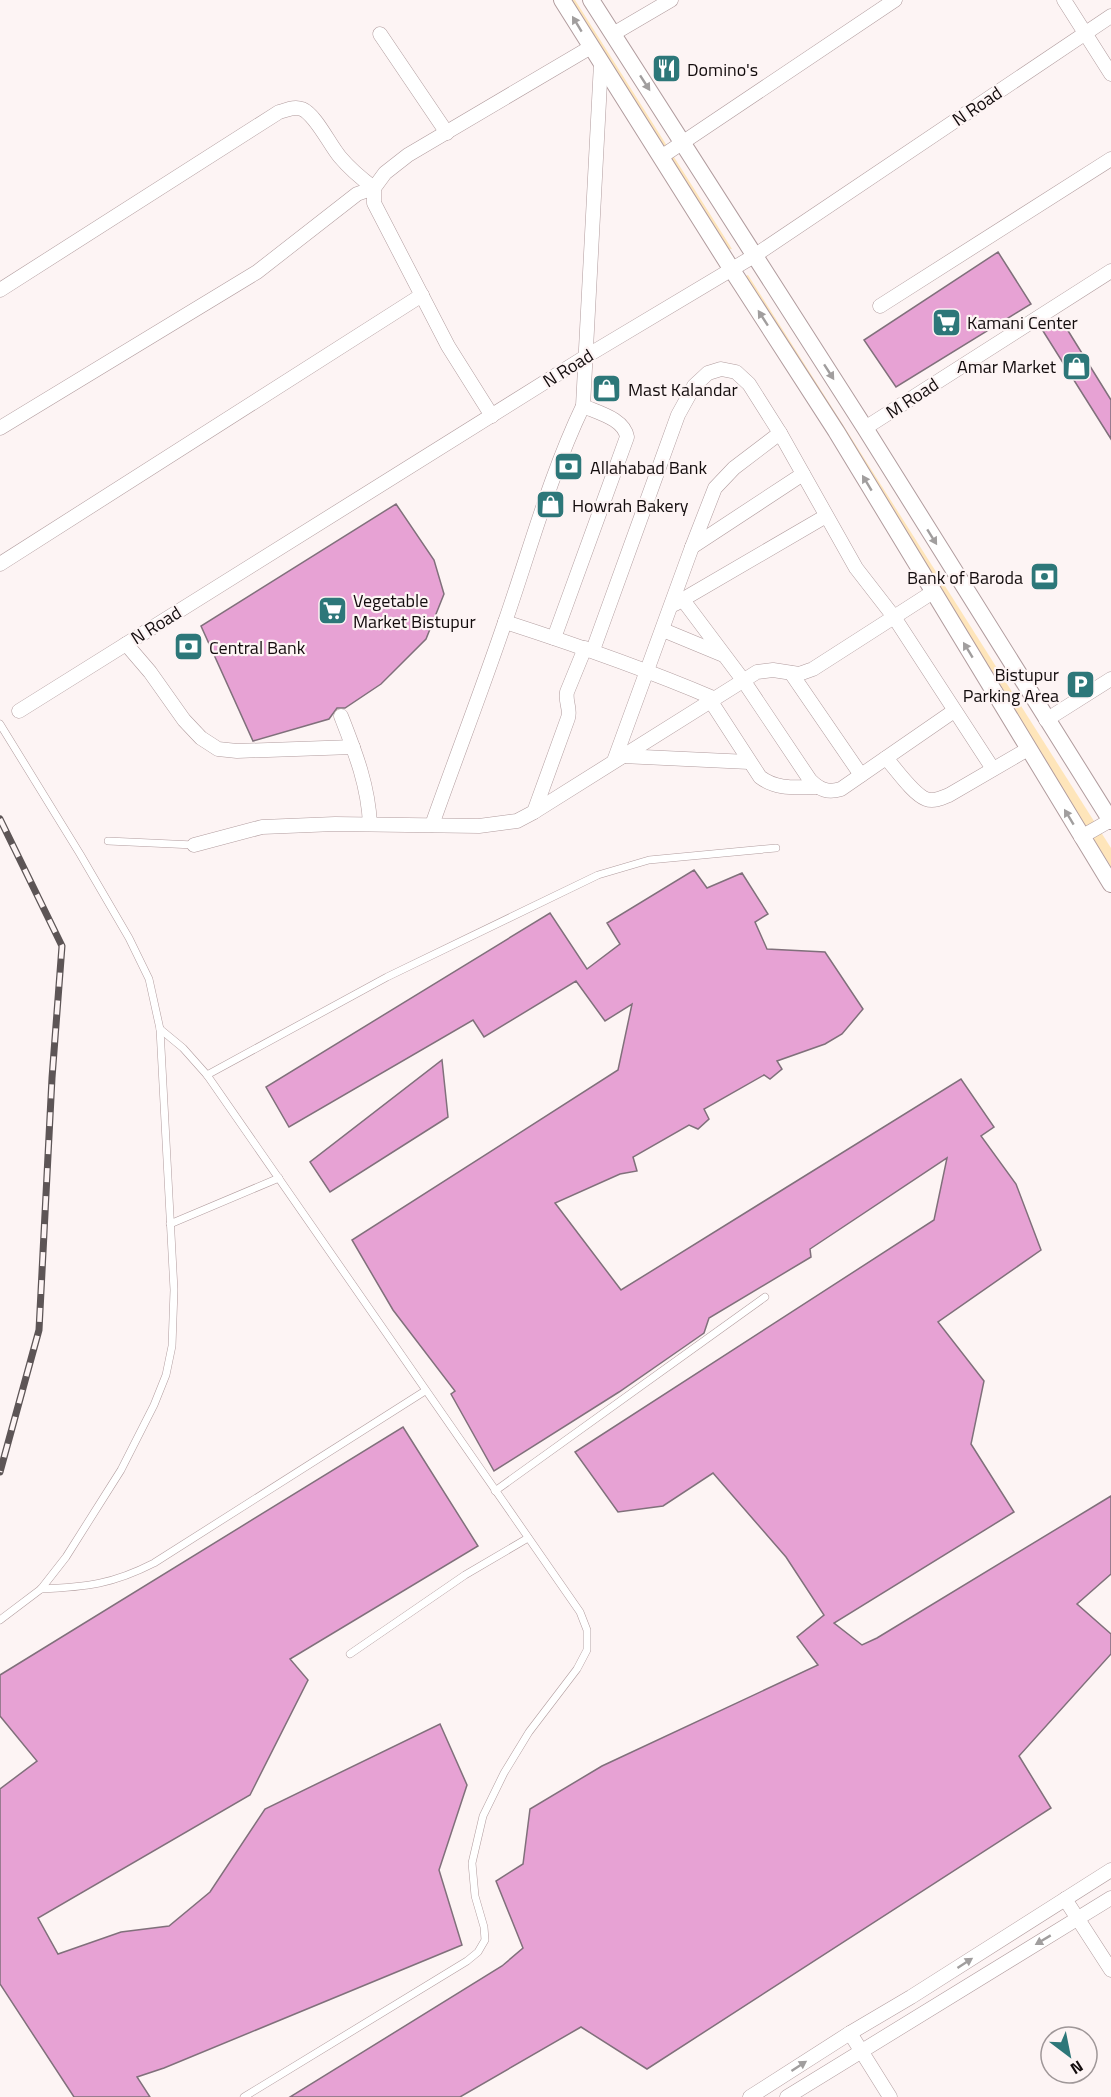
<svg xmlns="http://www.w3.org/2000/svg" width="1111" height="2097" viewBox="0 0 1111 2097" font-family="'Titillium Web',sans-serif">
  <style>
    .green { fill: #fee5ba }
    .building { fill: #e7a2d4; stroke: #80707b; stroke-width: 1.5 }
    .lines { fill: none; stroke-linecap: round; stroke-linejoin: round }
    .service-casing { stroke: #b19c9e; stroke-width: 8 }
    .minor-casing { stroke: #b19c9e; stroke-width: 15 }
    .tertiary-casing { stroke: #b19c9e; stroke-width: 18 }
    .service { stroke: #fff; stroke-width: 7 }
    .minor { stroke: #fff; stroke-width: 14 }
    .tertiary { stroke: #fff; stroke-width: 16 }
    .rail-casing { stroke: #5d5556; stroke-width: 7 }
    .rail { stroke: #fdf4f4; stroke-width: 4.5; stroke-dasharray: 14; stroke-linecap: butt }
    .oneway { fill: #a19e9e }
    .labels { text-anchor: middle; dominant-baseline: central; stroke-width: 4.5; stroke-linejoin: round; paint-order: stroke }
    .poi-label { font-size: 18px; fill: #130c0d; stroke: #fdf4f4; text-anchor: start }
    .street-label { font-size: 18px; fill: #130c0d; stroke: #fdf4f4 }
  </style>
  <rect width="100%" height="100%" fill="#fdf4f4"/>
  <g class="green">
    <polygon points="564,0 575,0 732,249 725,250"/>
    <polygon points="748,275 1111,848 1111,867 741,278"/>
  </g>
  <g class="building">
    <polygon points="998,252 1031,304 896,387 864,340"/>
    <polygon points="1062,321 1111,400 1111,439 1043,331"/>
    <polygon points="396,504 434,560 444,594 426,639 381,684 345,708 337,708 329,719 253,741 201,626"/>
    <polygon points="694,870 707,888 742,873 768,914 755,922 767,949 825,952 863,1009 842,1034 825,1044 777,1061 782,1069 770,1079 764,1075 704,1109 709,1119 698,1129 689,1125 633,1157 637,1171 620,1174 555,1203 621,1290 961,1079 994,1127 981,1136 1016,1184 1041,1250 938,1322 984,1381 971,1444 1014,1512 834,1623 862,1645 877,1638 1111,1496 1111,1574 1077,1604 1111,1634 1111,1654 1019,1756 1051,1808 647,2069 581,2027 460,2097 290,2097 502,1966 523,1948 496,1881 523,1864 530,1809 602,1766 818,1665 797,1637 824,1615 786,1557 713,1473 663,1506 618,1512 575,1452 934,1220 947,1158 810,1249 811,1257 709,1318 704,1333 684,1347 619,1392 494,1471 451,1394 455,1391 393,1310 352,1240 618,1070 632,1004 605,1021 576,981 484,1037 473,1020 289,1127 266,1087 550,913 587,969 620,944 607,923"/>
    <polygon points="442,1060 448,1117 330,1192 310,1162"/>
    <polygon points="403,1427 478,1546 290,1659 308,1680 250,1795 38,1918 58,1954 121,1932 169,1926 210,1892 265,1809 440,1724 467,1785 439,1870 462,1945 164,2068 137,2077 150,2097 74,2097 0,1984 0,1789 37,1761 0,1716 0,1675"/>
  </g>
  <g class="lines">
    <defs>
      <g id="service">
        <polyline points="0,724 80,854 129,938 149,979 160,1029 174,1290 172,1346 166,1375 154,1405 121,1470 66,1557 41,1589 0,1620"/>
        <polyline points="108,841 194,845"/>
        <polyline points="160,1029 183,1048 207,1075 580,1612 587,1630 587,1650 577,1669 529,1732 504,1773 483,1816 472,1863 475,1896 484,1927 485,1940 478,1952 467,1961 244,2097"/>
        <polyline points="207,1075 387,977 598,875 649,860 776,848"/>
        <polyline points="170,1224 279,1178"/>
        <polyline points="495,1491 765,1297"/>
        <path d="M41 1589C87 1587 113 1584 154 1563L425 1391"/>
        <polyline points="350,1654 465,1575 528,1538"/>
      </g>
      <g id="minor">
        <polyline points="1064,0 1111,74"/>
        <polyline points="380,34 447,133"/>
        <polyline points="613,34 671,0"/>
        <polyline points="661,157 895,0"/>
        <path d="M0 290 279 112C287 110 294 106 302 109 316 115 329 144 340 157 350 169 362 179 374 188"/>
        <polyline points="880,306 1111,159"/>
        <polyline points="492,416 448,346 374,203 374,188 385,173 408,155 591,47"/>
        <polyline points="0,428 257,272 357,194 374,188"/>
        <polyline points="865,428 1111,271"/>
        <polyline points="692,547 803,474"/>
        <polyline points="0,564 422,295"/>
        <path d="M683 600 743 680 810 780C820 790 828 793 841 789L954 711"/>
        <polyline points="675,604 826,516"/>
        <path d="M505 622C576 645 645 669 713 698"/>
        <polyline points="663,630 721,654"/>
        <path d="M554 638 627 437C624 419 599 413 583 406"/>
        <polyline points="126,644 150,672 184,720 201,738 218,749 237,751 353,747"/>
        <polyline points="593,650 678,415 694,386 708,373 721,369 736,372 749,384 780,433 856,568 894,617 993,769"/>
        <polyline points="791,673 861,775"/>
        <path d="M710 700 760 777C777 790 796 787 817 787"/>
        <polyline points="19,711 585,357 754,256 1111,16"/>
        <path d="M341 716C355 752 368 784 370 824"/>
        <polyline points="1046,720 1111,679"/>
        <polyline points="622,756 749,762"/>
        <path d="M886 758C896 769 913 794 926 799 934 802 942 798 949 795L1028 749"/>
        <polyline points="614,761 692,547 715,488 734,468 780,433"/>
        <path d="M534 812 568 718C571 709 565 702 567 692L585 648"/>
        <path d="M432 825C456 757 482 690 505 622 530 550 550 475 583 406L601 63"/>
        <polyline points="1081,837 1111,820"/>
        <polyline points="194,845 262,827 335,824 479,826 517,821 534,812 757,672 773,670 799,674 813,669 933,592"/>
        <polyline points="1065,1899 1111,1970"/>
        <polyline points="850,2033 890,2097"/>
        <polyline points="750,2097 850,2033 911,1997 1111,1870"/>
        <polyline points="787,2097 1111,1898"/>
      </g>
      <g id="tertiary">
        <polyline points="562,0 732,270 836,431 1111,884"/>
        <polyline points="591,0 865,428 1111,821"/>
      </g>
    </defs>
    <use href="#service" class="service-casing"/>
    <use href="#minor" class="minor-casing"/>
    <use href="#tertiary" class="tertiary-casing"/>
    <use href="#service" class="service"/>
    <use href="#minor" class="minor"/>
    <use href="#tertiary" class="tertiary"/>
    <defs>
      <polyline id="rail" points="0,819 62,946 52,1078 39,1330 0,1472"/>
    </defs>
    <use href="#rail" class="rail-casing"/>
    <use href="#rail" class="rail"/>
  </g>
  <defs><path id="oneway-solid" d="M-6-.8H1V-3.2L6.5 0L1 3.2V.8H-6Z" transform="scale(1.5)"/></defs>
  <g class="oneway">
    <use href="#oneway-solid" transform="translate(577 24) rotate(-121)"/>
    <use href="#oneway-solid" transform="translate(645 83) rotate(57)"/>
    <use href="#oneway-solid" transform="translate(763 318) rotate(-123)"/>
    <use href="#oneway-solid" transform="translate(829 372) rotate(57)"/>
    <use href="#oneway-solid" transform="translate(867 483) rotate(-121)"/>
    <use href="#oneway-solid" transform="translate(932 537) rotate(58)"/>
    <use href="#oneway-solid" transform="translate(968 650) rotate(-121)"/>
    <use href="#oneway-solid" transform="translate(1069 817) rotate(-121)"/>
    <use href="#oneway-solid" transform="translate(1043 1940) rotate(149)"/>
    <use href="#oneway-solid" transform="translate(965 1963) rotate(-33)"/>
    <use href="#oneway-solid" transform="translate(799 2066) rotate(-33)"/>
  </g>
  <defs>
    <symbol id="restaurant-square" viewBox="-11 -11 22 22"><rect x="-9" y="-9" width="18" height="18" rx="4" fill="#2d7779" stroke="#fdf4f4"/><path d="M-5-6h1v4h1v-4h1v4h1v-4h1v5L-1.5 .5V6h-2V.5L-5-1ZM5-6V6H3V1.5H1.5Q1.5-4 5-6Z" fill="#fff"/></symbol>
    <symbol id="supermarket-square" viewBox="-11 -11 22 22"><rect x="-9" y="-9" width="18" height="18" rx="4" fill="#2d7779" stroke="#fdf4f4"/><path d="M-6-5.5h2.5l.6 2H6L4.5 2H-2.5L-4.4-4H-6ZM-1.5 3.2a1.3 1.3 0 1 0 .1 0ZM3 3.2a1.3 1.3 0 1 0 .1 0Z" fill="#fff"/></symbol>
    <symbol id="shop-square" viewBox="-11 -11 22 22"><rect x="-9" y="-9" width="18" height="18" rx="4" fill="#2d7779" stroke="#fdf4f4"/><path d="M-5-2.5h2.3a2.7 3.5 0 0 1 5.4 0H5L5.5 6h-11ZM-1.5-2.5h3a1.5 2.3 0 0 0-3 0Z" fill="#fff"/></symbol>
    <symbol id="bank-square" viewBox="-11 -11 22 22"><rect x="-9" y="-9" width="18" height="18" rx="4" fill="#2d7779" stroke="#fdf4f4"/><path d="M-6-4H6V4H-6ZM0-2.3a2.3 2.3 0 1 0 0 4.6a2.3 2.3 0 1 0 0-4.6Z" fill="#fff"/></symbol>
    <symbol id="parking-square" viewBox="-11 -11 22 22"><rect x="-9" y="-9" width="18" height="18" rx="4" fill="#2d7779" stroke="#fdf4f4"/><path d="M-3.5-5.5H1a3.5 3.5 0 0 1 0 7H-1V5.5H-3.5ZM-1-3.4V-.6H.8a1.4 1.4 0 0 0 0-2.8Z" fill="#fff"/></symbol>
  </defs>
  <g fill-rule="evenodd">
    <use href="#restaurant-square" x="650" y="52" width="33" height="33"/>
    <use href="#supermarket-square" x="930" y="306" width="33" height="33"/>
    <use href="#shop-square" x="1060" y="350" width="33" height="33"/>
    <use href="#shop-square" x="590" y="372" width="33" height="33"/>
    <use href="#bank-square" x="552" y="450" width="33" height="33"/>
    <use href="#shop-square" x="534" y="488" width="33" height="33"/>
    <use href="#bank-square" x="1028" y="560" width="33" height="33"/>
    <use href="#supermarket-square" x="316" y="594" width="33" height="33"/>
    <use href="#bank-square" x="172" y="630" width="33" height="33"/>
    <use href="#parking-square" x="1064" y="668" width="33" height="33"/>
  </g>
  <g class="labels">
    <g class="poi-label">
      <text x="687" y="69">Domino's</text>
      <text x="967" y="322">Kamani Center</text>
      <text x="1056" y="366" text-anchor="end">Amar Market</text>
      <text x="628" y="389">Mast Kalandar</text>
      <text x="590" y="467">Allahabad Bank</text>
      <text x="572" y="505">Howrah Bakery</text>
      <text x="1023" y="577" text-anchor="end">Bank of Baroda</text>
      <text x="353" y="600">Vegetable<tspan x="353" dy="21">Market Bistupur</tspan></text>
      <text x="209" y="647">Central Bank</text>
      <text x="1059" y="674" text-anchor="end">Bistupur<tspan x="1059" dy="21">Parking Area</tspan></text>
    </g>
    <g class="street-label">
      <text transform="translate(977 106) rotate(-34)">N Road</text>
      <text transform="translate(568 368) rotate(-32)">N Road</text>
      <text transform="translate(912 398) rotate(-33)">M Road</text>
      <text transform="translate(156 625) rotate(-32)">N Road</text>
    </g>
  </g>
  <g transform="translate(1069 2055) rotate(148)"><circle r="28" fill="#fdf4f4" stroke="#9f9798" stroke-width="1.5"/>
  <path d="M0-4.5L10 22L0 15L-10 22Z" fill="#2d7779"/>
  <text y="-9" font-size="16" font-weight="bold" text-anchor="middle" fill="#130c0d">N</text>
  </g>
</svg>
